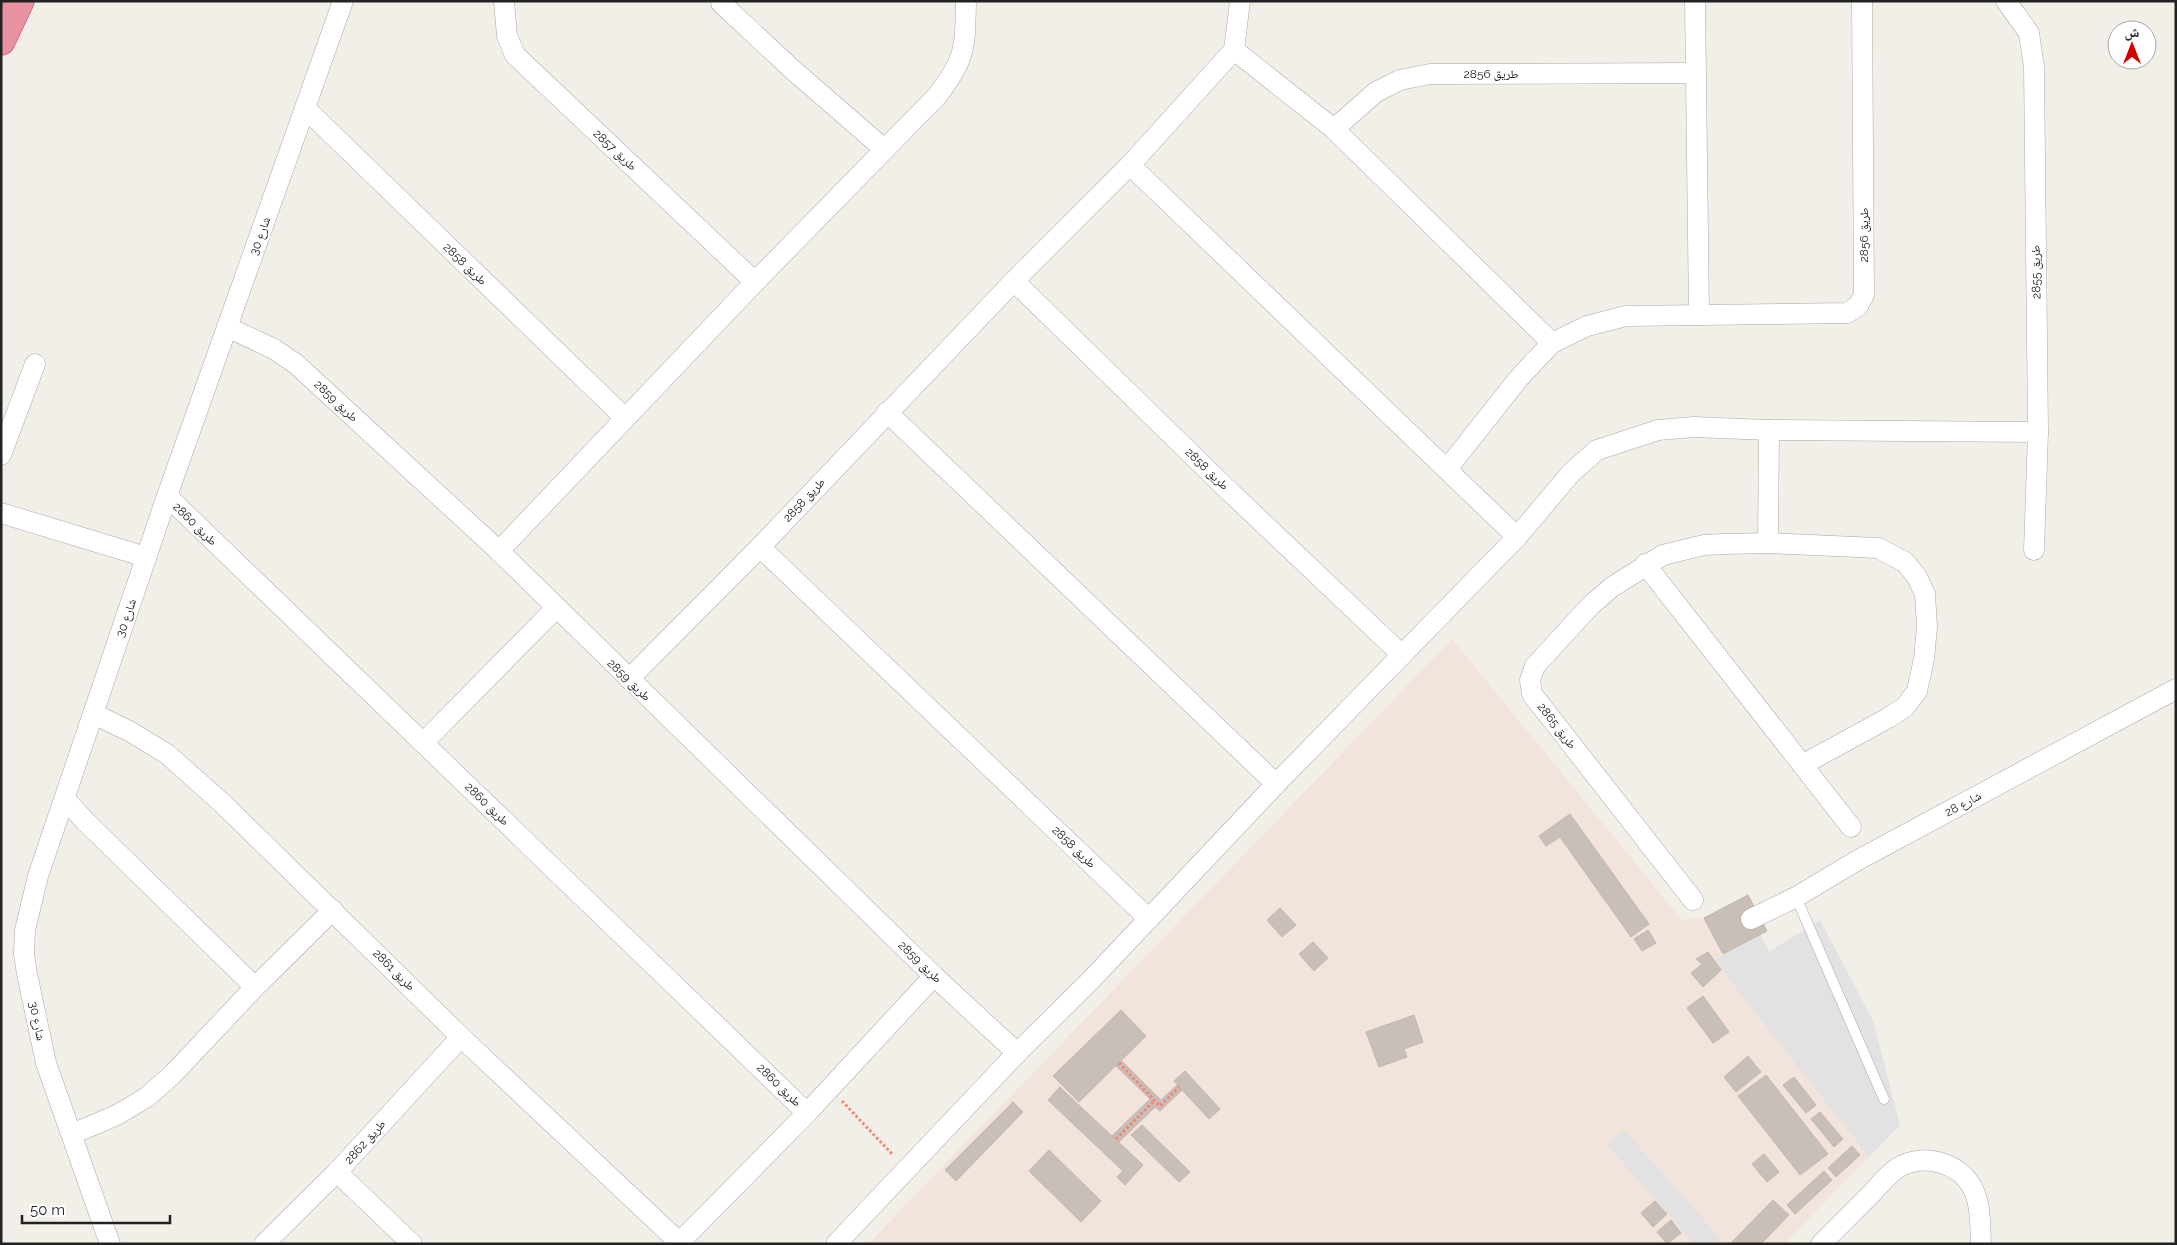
<svg xmlns="http://www.w3.org/2000/svg" width="2177" height="1245" viewBox="0 0 2177 1245" font-family="Raleway,'Noto Naskh Arabic',sans-serif">
  <style>
    .military { fill: #f3e3dd }
    .parking { fill: #e2e2e2 }
    .building { fill: #c7bfb8; stroke: #c4b6ab }
    .lines { fill: none; stroke-linecap: round; stroke-linejoin: round }
    .lane-casing { stroke: #a9a9a9; stroke-width: 11 }
    .street-casing { stroke: #a9a9a9; stroke-width: 21 }
    .highway-casing { stroke: #dc2a67; stroke-width: 29 }
    .path { stroke: #fa8072; stroke-width: 3; stroke-dasharray: 2.5 2.5; stroke-linecap: butt }
    .lane { stroke: #fff; stroke-width: 10 }
    .street { stroke: #fff; stroke-width: 20 }
    .highway { stroke: #e892a2; stroke-width: 28 }
    .labels { text-anchor: middle; dominant-baseline: central; stroke-width: 4.5; stroke-linejoin: round; paint-order: stroke }
    .street-label { font-size: 12px; fill: #222; stroke: #fff }
  </style>
  <rect width="100%" height="100%" fill="#f2efe9"/>
  <polygon class="military" points="1452,639 1682,920 1704,918 1748,895 1767,931 1760,935 1769,952 1820,920 1873,1021 1900,1125 1784,1244 868,1244"/>
  <g class="parking">
    <polygon points="1820,920 1873,1021 1900,1125 1869,1157 1714,960 1760,934 1769,952"/>
    <polygon points="1624,1130 1720,1238 1713,1244 1695,1244 1607,1145"/>
  </g>
  <g class="building">
    <polygon points="1570,814 1649,924 1631,937 1560,837 1546,846 1539,836"/>
    <polygon points="1748,895 1767,931 1723,954 1704,918"/>
    <polygon points="1280,908 1296,925 1282,937 1267,920"/>
    <polygon points="1648,930 1656,943 1642,951 1634,939"/>
    <polygon points="1313,942 1328,958 1314,971 1299,954"/>
    <polygon points="1708,952 1721,970 1703,987 1691,973 1702,964 1696,959"/>
    <polygon points="1703,996 1729,1032 1713,1043 1687,1008"/>
    <polygon points="1121,1010 1146,1036 1079,1102 1053,1076"/>
    <polygon points="1414,1015 1423,1042 1404,1049 1407,1057 1379,1067 1366,1032"/>
    <polygon points="1748,1056 1761,1072 1736,1092 1724,1077"/>
    <polygon points="1122,1061 1161,1100 1177,1085 1182,1090 1160,1111 1155,1107 1119,1142 1112,1136 1150,1099 1116,1066"/>
    <polygon points="1185,1071 1220,1109 1209,1119 1174,1081"/>
    <polygon points="1766,1075 1828,1154 1800,1175 1738,1096"/>
    <polygon points="1794,1077 1816,1105 1806,1113 1783,1085"/>
    <polygon points="1060,1087 1082,1108 1070,1121 1048,1100"/>
    <polygon points="1013,1102 1023,1112 956,1181 945,1170"/>
    <polygon points="1082,1108 1143,1165 1125,1185 1117,1177 1123,1171 1070,1121"/>
    <polygon points="1820,1112 1843,1139 1834,1147 1811,1119"/>
    <polygon points="1142,1125 1190,1172 1179,1182 1131,1135"/>
    <polygon points="1852,1146 1860,1155 1836,1177 1828,1168"/>
    <polygon points="1049,1150 1101,1201 1081,1222 1029,1171"/>
    <polygon points="1764,1154 1779,1172 1767,1182 1752,1164"/>
    <polygon points="1824,1171 1832,1180 1795,1214 1787,1205"/>
    <polygon points="1773,1200 1789,1215 1761,1244 1730,1244"/>
    <polygon points="1655,1201 1667,1214 1653,1227 1641,1213"/>
    <polygon points="1671,1220 1681,1233 1667,1244 1657,1232"/>
  </g>
  <g class="lines">
    <defs>
      <polyline id="lane" points="1796,897 1884,1099"/>
      <g id="street">
        <polyline points="504,1 507,36 515,55 755,282"/>
        <polyline points="1695,1 1699,314"/>
        <polyline points="2006,1 2029,33 2034,67 2038,432 2034,550"/>
        <polyline points="721,3 793,70 884,149"/>
        <polyline points="1234,50 1334,129 1552,343"/>
        <polyline points="306,109 625,418"/>
        <polyline points="1334,129 1376,92 1400,80 1430,74 1696,73"/>
        <polyline points="1130,165 1517,537"/>
        <polyline points="1014,281 1227,489 1402,655"/>
        <polyline points="227,327 274,349 296,364 499,551 934,976 1017,1053"/>
        <polyline points="887,412 1276,784"/>
        <polyline points="1,455 35,364"/>
        <polyline points="1447,469 1519,378 1552,343 1587,326 1626,316 1847,313 1858,306 1864,295 1862,1"/>
        <polyline points="167,496 807,1113"/>
        <polyline points="1,513 146,557"/>
        <polyline points="1768,543 1769,430"/>
        <polyline points="760,547 1149,919"/>
        <path d="M499 551 755 282 937 96C966 59 965 47 966 1"/>
        <polyline points="1645,564 1851,827"/>
        <polyline points="629,679 760,547 1014,281 1130,165 1234,50 1240,1"/>
        <polyline points="94,714 131,732 167,754 221,802 461,1037 681,1244"/>
        <polyline points="424,742 556,608"/>
        <polyline points="65,799 86,822 255,987"/>
        <polyline points="1693,900 1532,694 1530,680 1535,666 1591,605 1612,587 1663,555 1704,545 1724,544 1768,543 1878,548 1905,562 1917,577 1925,594 1927,627 1924,659 1917,691 1905,707 1888,718 1802,765"/>
        <polyline points="1751,919 1796,897 1858,860 2176,689"/>
        <polyline points="72,1134 117,1115 147,1097 173,1074 255,987 333,910"/>
        <polyline points="337,1172 412,1244"/>
        <polyline points="680,1242 807,1113 934,976"/>
        <polyline points="110,1244 46,1063 27,974 24,954 25,930 38,876 167,496 343,1"/>
        <polyline points="264,1244 337,1172 461,1037"/>
        <polyline points="836,1244 1017,1053 1090,981 1276,784 1517,537 1571,473 1597,450 1658,430 1694,427 1769,430 2038,432"/>
        <path d="M1821 1244C1839 1226 1856 1209 1873 1192 1881 1183 1891 1171 1901 1166 1927 1153 1962 1164 1974 1191 1981 1206 1980 1227 1981 1244"/>
      </g>
      <polyline id="highway" points="1,41 20,1"/>
    </defs>
    <use href="#lane" class="lane-casing"/>
    <use href="#street" class="street-casing"/>
    <use href="#highway" class="highway-casing"/>
    <g class="path">
      <polyline points="1119,1063 1160,1106 1179,1087"/>
      <polyline points="842,1101 893,1155"/>
      <polyline points="1116,1139 1155,1100"/>
    </g>
    <use href="#lane" class="lane"/>
    <use href="#street" class="street"/>
    <use href="#highway" class="highway"/>
  </g>
  <g class="labels">
    <g class="street-label">
      <text x="1491" y="74">طريق 2856</text>
      <text transform="translate(615 150) rotate(43)">طريق 2857</text>
      <text transform="translate(1864 235) rotate(-90)">طريق 2856</text>
      <text transform="translate(260 236) rotate(-70)">شارع 30</text>
      <text transform="translate(465 264) rotate(44)">طريق 2858</text>
      <text transform="translate(2036 272) rotate(-91)">طريق 2855</text>
      <text transform="translate(336 401) rotate(43)">طريق 2859</text>
      <text transform="translate(1207 469) rotate(44)">طريق 2858</text>
      <text transform="translate(804 500) rotate(-47)">طريق 2858</text>
      <text transform="translate(195 524) rotate(44)">طريق 2860</text>
      <text transform="translate(126 618) rotate(-71)">شارع 30</text>
      <text transform="translate(629 680) rotate(44)">طريق 2859</text>
      <text transform="translate(1557 726) rotate(52)">طريق 2865</text>
      <text transform="translate(487 804) rotate(44)">طريق 2860</text>
      <text transform="translate(1963 804) rotate(-28)">شارع 28</text>
      <text transform="translate(1074 847) rotate(44)">طريق 2858</text>
      <text transform="translate(920 962) rotate(44)">طريق 2859</text>
      <text transform="translate(394 970) rotate(45)">طريق 2861</text>
      <text transform="translate(37 1021) rotate(78)">شارع 30</text>
      <text transform="translate(779 1085) rotate(44)">طريق 2860</text>
      <text transform="translate(365 1142) rotate(-48)">طريق 2862</text>
    </g>
  </g>
  <rect width="2177" height="1245" fill="none" stroke="#222222" stroke-width="5"/>
  <g transform="translate(2132 45)"><circle r="24" fill="#ffffff" stroke="#a7a7a7"/>
  <path d="M0-4L9 19L0 12L-9 19Z" fill="#d40000"/>
  <text y="-8" font-size="14" font-weight="bold" text-anchor="middle" fill="#222222">ش</text>
  </g>
  <path d="M22 1215v8h148v-8" fill="none" stroke="#222222" stroke-width="2.5"/>
  <text x="30" y="1215" font-size="15" fill="#222222" stroke="#ffffff" stroke-width="4" paint-order="stroke">50 m</text>
</svg>
